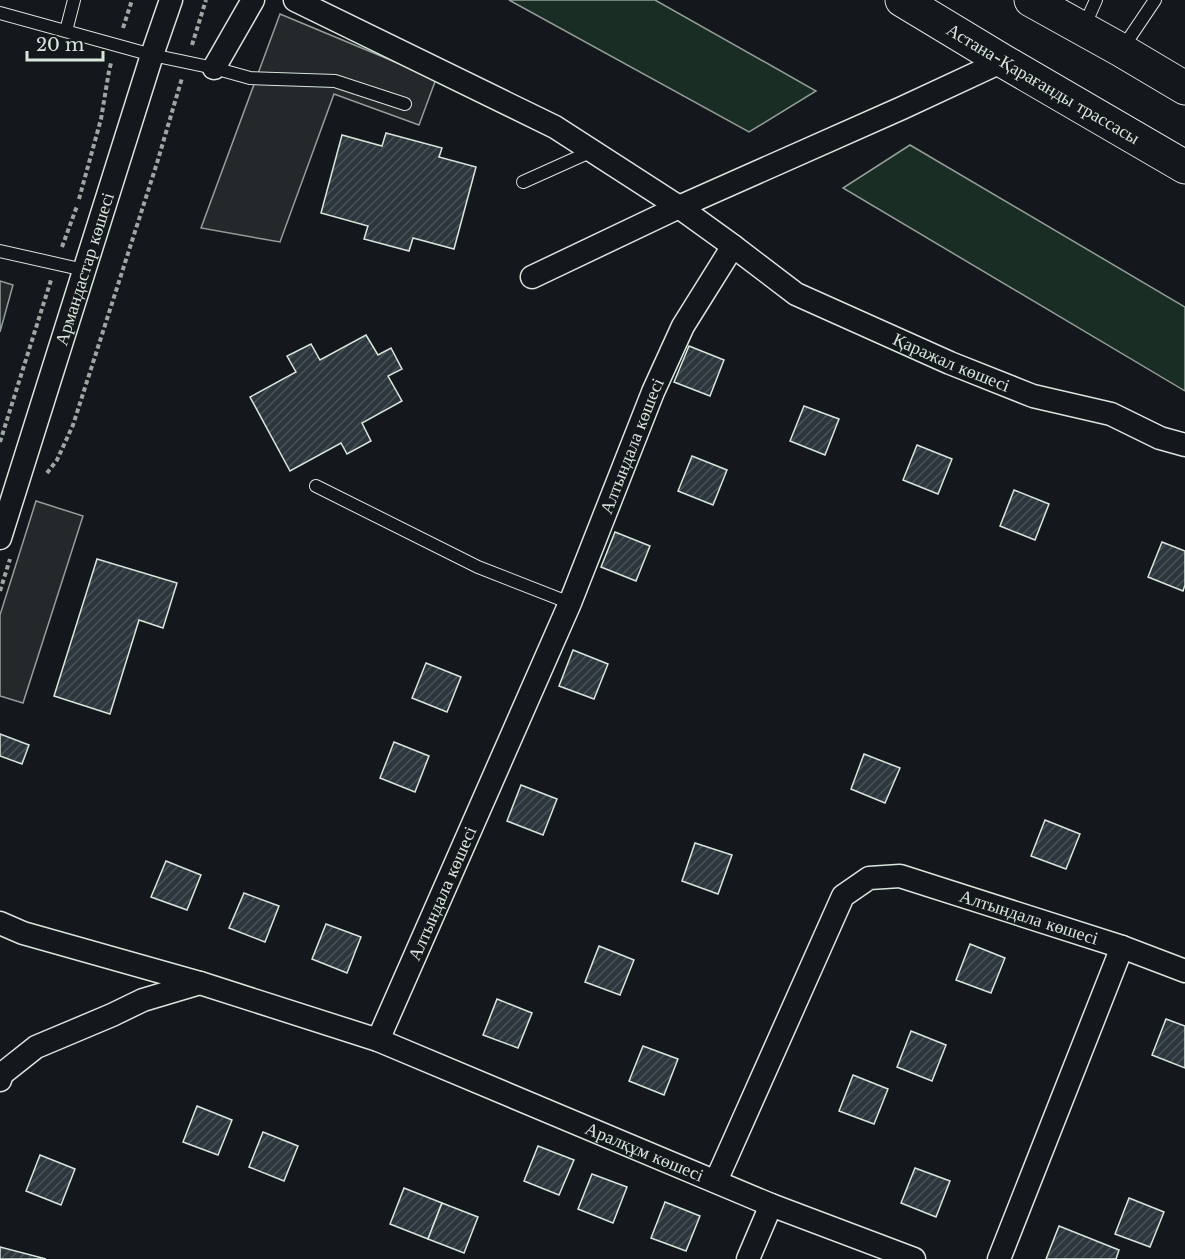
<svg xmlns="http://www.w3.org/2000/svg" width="1185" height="1259" viewBox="0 0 1185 1259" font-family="'Libre Baskerville',serif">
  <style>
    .grass { fill: #1a2d24; stroke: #939e99; stroke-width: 1.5 }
    .parking { fill: #24282b; stroke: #939e99; stroke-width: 1.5 }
    .building { fill: url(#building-hatch); stroke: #d8e6dc; stroke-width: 1.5 }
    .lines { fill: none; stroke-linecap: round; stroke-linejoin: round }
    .service-casing { stroke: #d8e6dc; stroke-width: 14 }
    .minor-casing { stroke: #d8e6dc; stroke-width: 25 }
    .primary-casing { stroke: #d8e6dc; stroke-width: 35 }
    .path { stroke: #9da8a2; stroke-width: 4; stroke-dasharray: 4.5 3; stroke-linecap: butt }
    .service { stroke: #14181c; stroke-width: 12 }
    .minor { stroke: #14181c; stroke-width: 22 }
    .primary { stroke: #14181c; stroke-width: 33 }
    .labels { text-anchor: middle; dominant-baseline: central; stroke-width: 4.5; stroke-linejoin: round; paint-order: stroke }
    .street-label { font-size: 18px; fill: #d8e6dc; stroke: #14181c }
  </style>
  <defs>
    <pattern id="building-hatch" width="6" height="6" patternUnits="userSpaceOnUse" patternTransform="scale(1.5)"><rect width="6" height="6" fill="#2c363c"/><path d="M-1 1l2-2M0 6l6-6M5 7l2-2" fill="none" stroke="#4a5358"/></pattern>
  </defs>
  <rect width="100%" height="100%" fill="#14181c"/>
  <g class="grass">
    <polygon points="509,0 655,0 816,91 749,132"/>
    <polygon points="910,145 1185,307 1185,391 843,188"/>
  </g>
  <g class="parking">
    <polygon points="280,14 436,79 419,125 334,94 280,242 201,228"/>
    <polygon points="0,281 13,285 0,332"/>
    <polygon points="36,501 83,516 23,703 0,696 0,615"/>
  </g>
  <g class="building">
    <polygon points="386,133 442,148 439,157 476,167 454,249 413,238 409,251 364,239 368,226 321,213 342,135 382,146"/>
    <polygon points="366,335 378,355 391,348 402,369 388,376 402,401 362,423 371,441 347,454 341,443 290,471 250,397 296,372 287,356 311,344 320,360"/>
    <polygon points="689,346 724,360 710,396 674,382"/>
    <polygon points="804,406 839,419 825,455 790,441"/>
    <polygon points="917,445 952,459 938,494 903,480"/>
    <polygon points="692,456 727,470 713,505 678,491"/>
    <polygon points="1014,490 1049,504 1035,540 1000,526"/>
    <polygon points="615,532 650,546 636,581 601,567"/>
    <polygon points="1162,542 1185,551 1185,585 1183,591 1148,577"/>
    <polygon points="97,559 177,583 163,628 139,620 110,714 54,696"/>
    <polygon points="573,650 608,664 594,699 559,686"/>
    <polygon points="426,663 461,677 447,712 412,698"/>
    <polygon points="0,734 29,745 22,764 0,756"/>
    <polygon points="394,742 429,756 415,792 380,778"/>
    <polygon points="864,754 900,768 885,803 851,789"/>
    <polygon points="521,785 557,799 543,835 507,821"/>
    <polygon points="1045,820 1080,834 1066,869 1031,856"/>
    <polygon points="695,843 732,855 718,894 682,881"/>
    <polygon points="166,861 201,875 187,910 151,897"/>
    <polygon points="244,893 279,906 265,942 229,928"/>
    <polygon points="326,924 361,937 347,973 312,959"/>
    <polygon points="970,944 1005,958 991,993 956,980"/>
    <polygon points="599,946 634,960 620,995 585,982"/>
    <polygon points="497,999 532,1013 518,1048 483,1035"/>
    <polygon points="1166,1019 1185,1026 1185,1068 1152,1055"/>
    <polygon points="911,1031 946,1045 932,1081 897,1067"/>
    <polygon points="643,1046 678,1059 664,1095 629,1081"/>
    <polygon points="853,1075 888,1089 874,1124 839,1111"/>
    <polygon points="197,1106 232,1120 218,1155 183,1142"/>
    <polygon points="263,1132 298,1146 284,1181 249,1167"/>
    <polygon points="538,1146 574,1160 559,1195 524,1181"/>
    <polygon points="40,1155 75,1169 61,1205 26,1191"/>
    <polygon points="915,1168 950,1181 936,1217 901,1203"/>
    <polygon points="592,1174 627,1187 613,1223 578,1209"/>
    <polygon points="404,1188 442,1203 428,1239 390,1224"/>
    <polygon points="1129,1198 1164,1212 1150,1247 1115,1234"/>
    <polygon points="665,1202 700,1216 686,1251 651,1238"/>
    <polygon points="442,1203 478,1217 464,1253 428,1239"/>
    <polygon points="1059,1226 1119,1250 1116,1259 1046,1259"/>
    <polygon points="0,1247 46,1259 0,1259"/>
  </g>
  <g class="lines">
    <defs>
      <g id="service">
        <polyline points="0,13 152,55 214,68 250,78 335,81 405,104"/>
        <polyline points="1083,29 1096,0"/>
        <polyline points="66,31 74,0"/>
        <polyline points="1122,49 1155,0"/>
        <polyline points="523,182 592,151"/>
        <polyline points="0,251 84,270"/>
        <polyline points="316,486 478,567 570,603"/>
      </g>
      <g id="minor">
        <polyline points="295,0 555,127 679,207"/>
        <polyline points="214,68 253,0"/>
        <path id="s1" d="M733 246 796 294 950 363 1033 396 1111 414 1160 438 1185 445"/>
        <polyline points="532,277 679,207"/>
        <path id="s2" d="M0 538 152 55 171 0"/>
        <polyline points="0,923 23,933 200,983"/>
        <path id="s3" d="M378 1040 570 603 653 392 683 326 733 246 679 207 902 108 1003 61"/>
        <path id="s4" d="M0 1080 2 1074 36 1047 112 1015 143 1000 200 983 378 1040 771 1205 914 1259"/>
        <path id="s5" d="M716 1181 843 896 869 878 900 876 1122 947 1185 971"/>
        <polyline points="748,1259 771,1205"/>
        <polyline points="999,1259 1122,947"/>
      </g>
      <g id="primary">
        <path id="s6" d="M902 0 1003 61 1185 167"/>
        <polyline points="1031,0 1121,50 1185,88"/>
      </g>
    </defs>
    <use href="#service" class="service-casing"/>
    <use href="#minor" class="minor-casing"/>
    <use href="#primary" class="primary-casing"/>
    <g class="path">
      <polyline points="123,28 132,0"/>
      <polyline points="192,45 206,0"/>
      <polyline points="79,199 101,119 109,71 111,63"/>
      <polyline points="62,247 77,206"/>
      <polyline points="0,442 51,280"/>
      <polyline points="47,473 57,460 73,425 157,163 182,78"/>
      <polyline points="0,591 10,559"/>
    </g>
    <use href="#service" class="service"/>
    <use href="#minor" class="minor"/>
    <use href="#primary" class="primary"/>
  </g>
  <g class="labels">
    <g class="street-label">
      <text stroke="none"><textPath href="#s6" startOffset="164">Астана-Қарағанды трассасы</textPath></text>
      <text stroke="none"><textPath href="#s2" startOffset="282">Армандастар көшесі</textPath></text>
      <text stroke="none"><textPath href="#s1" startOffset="249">Қаражал көшесі</textPath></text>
      <text stroke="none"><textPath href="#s3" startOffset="646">Алтындала көшесі</textPath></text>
      <text stroke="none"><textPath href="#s3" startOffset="160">Алтындала көшесі</textPath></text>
      <text stroke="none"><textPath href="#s5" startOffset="510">Алтындала көшесі</textPath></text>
      <text stroke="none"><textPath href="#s4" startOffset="702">Аралқұм көшесі</textPath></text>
    </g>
  </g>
  <path d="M27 51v9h76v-9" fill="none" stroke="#d8e6dc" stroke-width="3"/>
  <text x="36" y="51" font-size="18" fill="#d8e6dc" stroke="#14181c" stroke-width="4.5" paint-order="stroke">20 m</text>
</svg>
